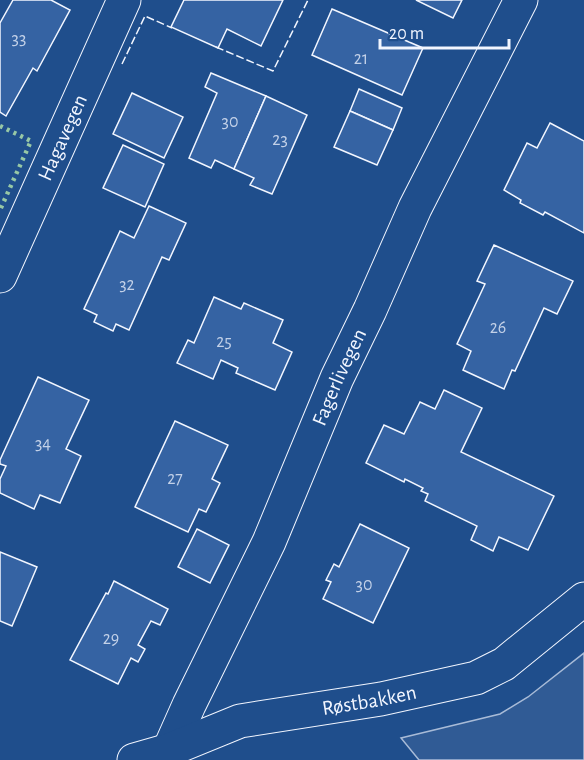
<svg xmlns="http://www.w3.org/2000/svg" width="584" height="760" viewBox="0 0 584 760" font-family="'Alegreya Sans',sans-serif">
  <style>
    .built { fill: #305b95; stroke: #a8bbd7; stroke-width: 1.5 }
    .building { fill: #3563a3; stroke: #f2f6ff; stroke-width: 1.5 }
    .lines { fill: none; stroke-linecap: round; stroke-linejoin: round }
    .minor-casing { stroke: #f2f6ff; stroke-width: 35 }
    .tertiary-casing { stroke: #f2f6ff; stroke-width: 35 }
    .minor { stroke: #1f4e8c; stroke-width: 33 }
    .tertiary { stroke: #1f4e8c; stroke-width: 33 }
    .hedge { stroke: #97c8a6; stroke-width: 4.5; stroke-dasharray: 3 4.5; stroke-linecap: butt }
    .fence { stroke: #f2f6ff; stroke-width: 1.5; stroke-dasharray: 8 3; stroke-linecap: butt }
    .labels { text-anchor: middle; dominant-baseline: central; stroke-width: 4.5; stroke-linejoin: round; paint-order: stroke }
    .number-label { font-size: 18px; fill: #c3d1e8 }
    .street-label { font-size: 21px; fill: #f2f6ff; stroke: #1f4e8c }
  </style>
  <rect width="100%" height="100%" fill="#1f4e8c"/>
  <polygon class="built" points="584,653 584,760 419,760 401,738 500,714 528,697"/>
  <g class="building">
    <polygon points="13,0 51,0 70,10 37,71 33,68 6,116 0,112 0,23"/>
    <polygon points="184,0 283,0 261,46 227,29 218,48 171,27"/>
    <polygon points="416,0 462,0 453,18"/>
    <polygon points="332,9 423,48 402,95 312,55"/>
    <polygon points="211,73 266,96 234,169 215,160 211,168 189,158 217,93 205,87"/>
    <polygon points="359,89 402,108 393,130 350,111"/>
    <polygon points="132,93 183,117 164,158 113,134"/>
    <polygon points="266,96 307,115 272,194 250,185 254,178 234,169"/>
    <polygon points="350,111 393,130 377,165 334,147"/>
    <polygon points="550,123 584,141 584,233 545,212 543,215 520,203 521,200 504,190 527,143 537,148"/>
    <polygon points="123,145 164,164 145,207 103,188"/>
    <polygon points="149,206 186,223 169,260 162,257 129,330 116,324 113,331 94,322 97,315 84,309 120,231 134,238"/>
    <polygon points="494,245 573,281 557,314 544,308 515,371 512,370 504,389 463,370 471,351 457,344 485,284 477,281"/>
    <polygon points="214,297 241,309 244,303 283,320 273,343 292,352 275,390 236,373 238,368 221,360 213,379 177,363 188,340 194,343"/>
    <polygon points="38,377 89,400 66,449 81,456 60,503 40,495 34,509 0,493 0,479 6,466 0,464 0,460"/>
    <polygon points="444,390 482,408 461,452 554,496 528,550 499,537 493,551 471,540 477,526 425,501 428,494 421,491 423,488 405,479 404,482 366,463 384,425 404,434 420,402 435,409"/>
    <polygon points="175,421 228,445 212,479 220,483 206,512 199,509 188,532 135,507"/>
    <polygon points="360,524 409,548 373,623 323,599 331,582 326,580 334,564 339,567"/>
    <polygon points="197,529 229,545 210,583 178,567"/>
    <polygon points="0,552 37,567 12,626 0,621"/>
    <polygon points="114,581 168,609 160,625 151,621 138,645 145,649 138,662 131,658 118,684 70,660 106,593 108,594"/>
  </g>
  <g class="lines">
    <defs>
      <g id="minor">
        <path id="s1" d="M0 276 124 0"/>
        <path id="s2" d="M169 760V750L189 705 269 542 337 378 370 310 415 208 521 0"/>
      </g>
      <g id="tertiary">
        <path id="s3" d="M134 760 169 750 240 721 381 699 476 678 504 664 584 599"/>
      </g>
    </defs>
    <use href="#minor" class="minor-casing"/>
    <use href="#tertiary" class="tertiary-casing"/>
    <use href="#minor" class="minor"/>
    <use href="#tertiary" class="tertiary"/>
    <polyline class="hedge" points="0,126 31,141 0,210"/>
    <g class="fence">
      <polyline points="216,47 273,71 308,0"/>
      <polyline points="122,64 145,16 172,28"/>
    </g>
  </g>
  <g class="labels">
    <g class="number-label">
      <text x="19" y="39">33</text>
      <text x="361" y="59">21</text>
      <text x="230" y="122">30</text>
      <text x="280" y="140">23</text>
      <text x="127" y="285">32</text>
      <text x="498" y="328">26</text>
      <text x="224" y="342">25</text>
      <text x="43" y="444">34</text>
      <text x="175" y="479">27</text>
      <text x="364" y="585">30</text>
      <text x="111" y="639">29</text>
    </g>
    <g class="street-label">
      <text stroke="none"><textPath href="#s1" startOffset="152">Hagavegen</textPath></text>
      <text stroke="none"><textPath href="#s2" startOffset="420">Fagerlivegen</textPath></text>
      <text stroke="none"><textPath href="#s3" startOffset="244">Røstbakken</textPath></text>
    </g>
  </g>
  <path d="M380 39v9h129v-9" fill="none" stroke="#f2f6ff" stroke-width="3"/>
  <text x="389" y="39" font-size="18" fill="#f2f6ff" stroke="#1f4e8c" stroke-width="4.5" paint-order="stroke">20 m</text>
</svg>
